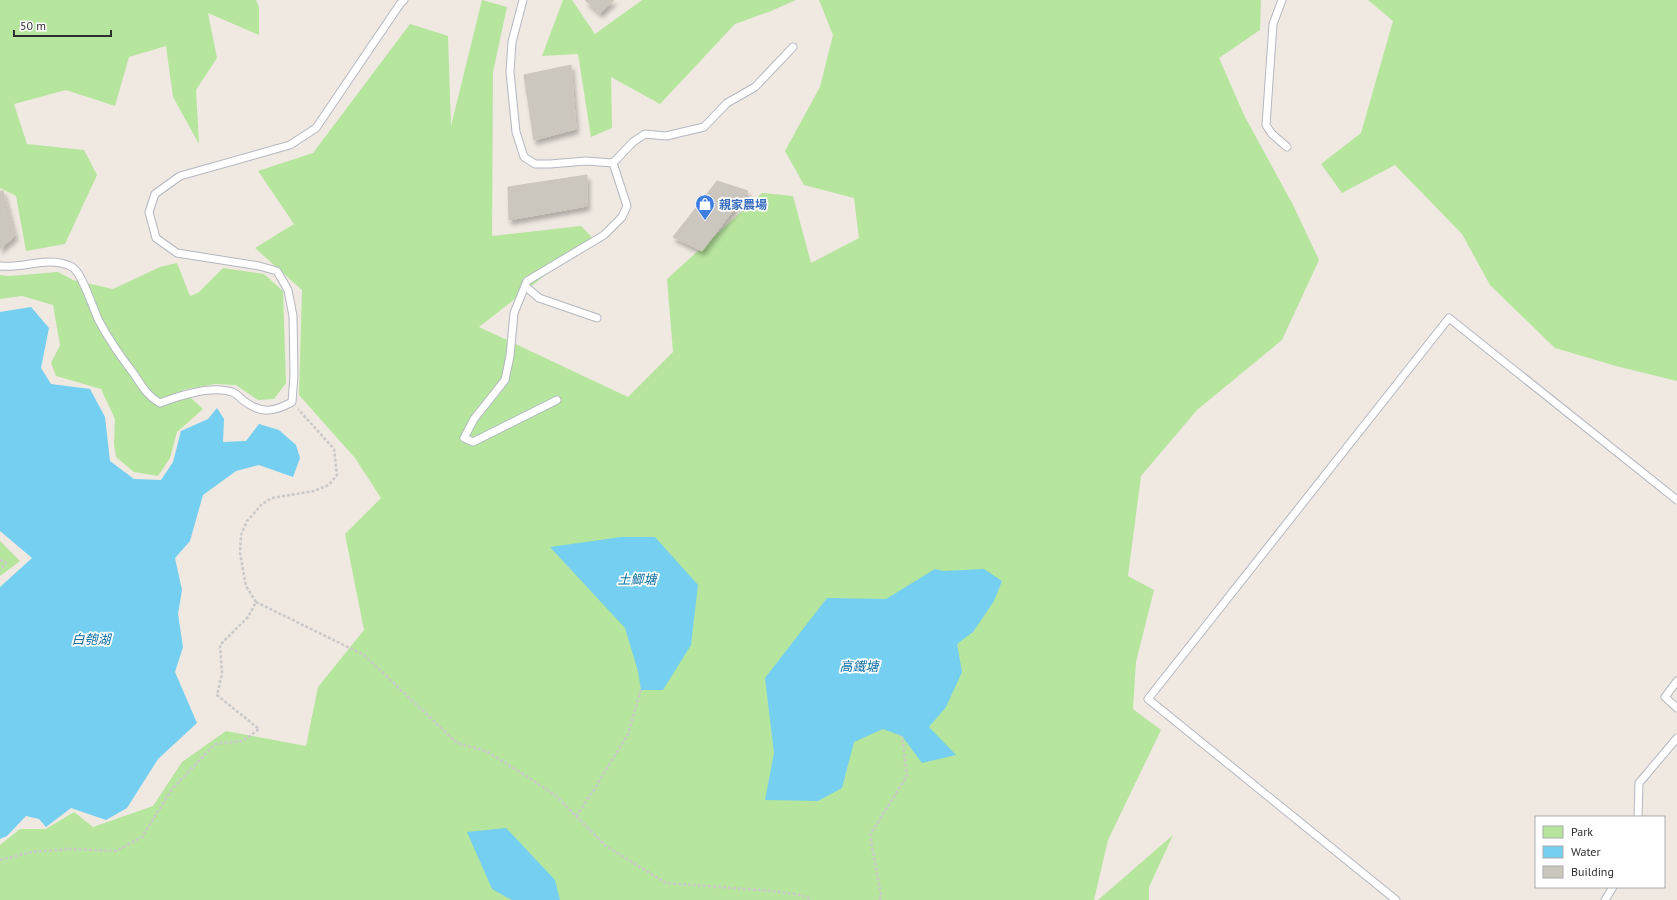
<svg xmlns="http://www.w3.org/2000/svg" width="1677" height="900" viewBox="0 0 1677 900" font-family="'PT Sans','Noto Sans TC',sans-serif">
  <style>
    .green { fill: #b6e59e }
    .water { fill: #75cff0 }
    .building { fill: #cbc7bf; stroke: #cbc5ba; filter: url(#shadow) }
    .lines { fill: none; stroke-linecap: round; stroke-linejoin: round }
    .service-casing { stroke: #b4b7c1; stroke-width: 9 }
    .path { stroke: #c9c9c9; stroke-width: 2.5; stroke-dasharray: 3 2; stroke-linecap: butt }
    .service { stroke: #fff; stroke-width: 7 }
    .labels { text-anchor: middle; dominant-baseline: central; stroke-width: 3.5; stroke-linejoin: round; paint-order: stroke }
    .shop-label { font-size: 12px; font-weight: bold; fill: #366cbe; stroke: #fff; text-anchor: start }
    .water-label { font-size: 13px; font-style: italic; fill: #0d6fa3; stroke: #fff }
  </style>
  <defs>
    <filter id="shadow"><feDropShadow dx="2.5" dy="4.5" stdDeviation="2" flood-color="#0004"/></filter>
  </defs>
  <rect width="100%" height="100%" fill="#efe9e1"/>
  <g class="green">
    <polygon points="0,0 256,0 259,7 259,35 208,13 217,58 196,90 199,144 173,97 166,46 129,57 115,106 66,90 14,104 27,144 84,150 97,175 65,244 26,251 16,196 0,188"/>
    <polygon points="482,0 507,7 493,72 492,236 581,226 593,238 479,327 628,397 673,352 667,279 762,193 793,196 811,263 859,238 854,198 804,185 785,151 820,87 833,35 819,0 1261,0 1260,30 1219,58 1244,115 1293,205 1319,260 1282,340 1197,410 1141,476 1128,576 1154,590 1136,662 1133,709 1161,730 1108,840 1094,900 0,900 0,845 20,829 46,829 74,812 93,827 153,806 182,762 226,731 306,746 318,687 364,630 345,534 381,498 355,458 299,395 302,290 255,248 294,224 258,171 313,153 410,24 448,36 451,126"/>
    <polygon points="563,0 572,0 595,34 642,0 796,0 771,11 735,24 660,104 611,77 612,128 591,137 578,54 542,56"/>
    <polygon points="1368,0 1677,0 1677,381 1616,366 1555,348 1490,285 1462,234 1395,165 1342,193 1321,164 1361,133 1393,21"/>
    <polygon points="177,263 190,296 198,293 223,268 264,274 283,291 286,383 274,399 258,400 236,385 215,384 182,390 203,409 177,432 170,458 158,476 134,472 116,457 114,444 115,419 101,389 56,376 51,363 60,345 53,305 22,296 0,299 0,275 9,276 58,272 73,280 113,289 160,267"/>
    <polygon points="0,541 20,561 0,576"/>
    <polygon points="1173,835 1149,887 1149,900 1098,900"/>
  </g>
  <g class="water">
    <polygon points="31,307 49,328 41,368 51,384 90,389 105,417 110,461 134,479 161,480 173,462 181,431 208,419 217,408 224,419 223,442 246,441 259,424 279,430 296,445 300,458 293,477 259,465 236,471 203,495 190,541 175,558 182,590 178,614 183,647 175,672 197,723 158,759 127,808 106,820 71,808 46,827 39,819 26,816 7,836 0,839 0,587 32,558 0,531 0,312"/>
    <polygon points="621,537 655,537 698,585 691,645 663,690 641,690 638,671 625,628 550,547"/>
    <polygon points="935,569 943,571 984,569 1002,581 994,601 973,632 957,644 962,672 946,707 929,727 956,755 922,763 902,736 883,729 854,742 842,788 818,801 765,800 774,753 765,678 827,598 886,599"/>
    <polygon points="506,828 555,880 560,900 512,900 492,889 467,832"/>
  </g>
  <g class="building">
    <polygon points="585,0 614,0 600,13"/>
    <polygon points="571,65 576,129 534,140 524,75"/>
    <polygon points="587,175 587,206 509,220 508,187"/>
    <polygon points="717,181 748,191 702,251 673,237"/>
    <polygon points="0,191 3,191 15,236 0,249"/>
  </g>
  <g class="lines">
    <defs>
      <g id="service">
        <polyline points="523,0 512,42 510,72 516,132 524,157 535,164 550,164 586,161 613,163"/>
        <polyline points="1282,0 1273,24 1266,125 1272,134 1287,147"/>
        <path d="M0 266C24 269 48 255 72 267 82 272 93 309 99 321 109 340 121 357 134 374 142 386 147 396 160 403 178 396 212 385 232 392 236 393 240 398 244 401 261 414 274 412 292 402L294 375 293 316 288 290 277 271 259 266 177 253 156 238 149 212 155 194 180 176 290 145 316 128 400 4 404 0"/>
        <polyline points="525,286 539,298 597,318"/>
        <polyline points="557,400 473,442 464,438 474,419 505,380 510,356 514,313 527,281 604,235 622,217 627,206 613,163 633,142 645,134 666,136 704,127 727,103 755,87 793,47"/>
        <polyline points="1677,681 1665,697 1677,708"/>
        <polyline points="1638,817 1639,783 1677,738"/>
        <polyline points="1396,900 1148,699 1449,318 1677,500"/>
        <polyline points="1605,900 1613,887"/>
      </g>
    </defs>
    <use href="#service" class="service-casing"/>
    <g class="path">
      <polyline points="0,560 6,563 0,570"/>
      <polyline points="256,602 364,655 457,743 486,751 523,774 555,795 606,846 666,883 773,891 801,895 812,900"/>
      <polyline points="576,816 595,788 628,734 641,690"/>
      <polyline points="0,860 32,852 70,849 116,851 142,837 172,789 215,744 243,741 259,729 217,695 222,674 220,645 248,617 256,602 246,586 240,553 241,535 247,521 262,504 272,498 314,491 329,485 337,475 334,449 298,409"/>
      <polyline points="880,900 881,895 870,835 907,776 902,736"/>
    </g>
    <use href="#service" class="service"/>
  </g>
  <defs>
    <symbol id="shop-pin" viewBox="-11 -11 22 30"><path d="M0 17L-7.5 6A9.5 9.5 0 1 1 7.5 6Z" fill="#3f7fe0" stroke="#fff"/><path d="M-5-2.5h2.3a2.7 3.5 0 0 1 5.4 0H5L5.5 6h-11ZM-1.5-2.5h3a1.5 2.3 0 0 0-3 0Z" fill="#fff"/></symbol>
  </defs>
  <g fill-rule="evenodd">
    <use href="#shop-pin" x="694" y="193" width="22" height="30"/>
  </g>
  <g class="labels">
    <g class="shop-label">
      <text x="719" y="204">親家農場</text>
    </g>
    <g class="water-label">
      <text x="637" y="579">土鯽塘</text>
      <text x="91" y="639">白匏湖</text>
      <text x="859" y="666">高鐵塘</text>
    </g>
  </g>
  <rect x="1535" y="816" width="130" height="72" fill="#ffffff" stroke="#ababab"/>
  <rect x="1543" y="826" width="20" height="12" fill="#b6e59e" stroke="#ababab"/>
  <text x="1571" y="836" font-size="12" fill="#2e2e2e">Park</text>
  <rect x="1543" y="846" width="20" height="12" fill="#75cff0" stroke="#ababab"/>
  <text x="1571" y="856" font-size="12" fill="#2e2e2e">Water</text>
  <rect x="1543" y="866" width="20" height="12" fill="#cbc7bf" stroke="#ababab"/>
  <text x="1571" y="876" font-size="12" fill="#2e2e2e">Building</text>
  <path d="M14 30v6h97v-6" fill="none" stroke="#2e2e2e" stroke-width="2"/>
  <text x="20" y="30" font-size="12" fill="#2e2e2e" stroke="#ffffff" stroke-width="3" paint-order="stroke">50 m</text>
</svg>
